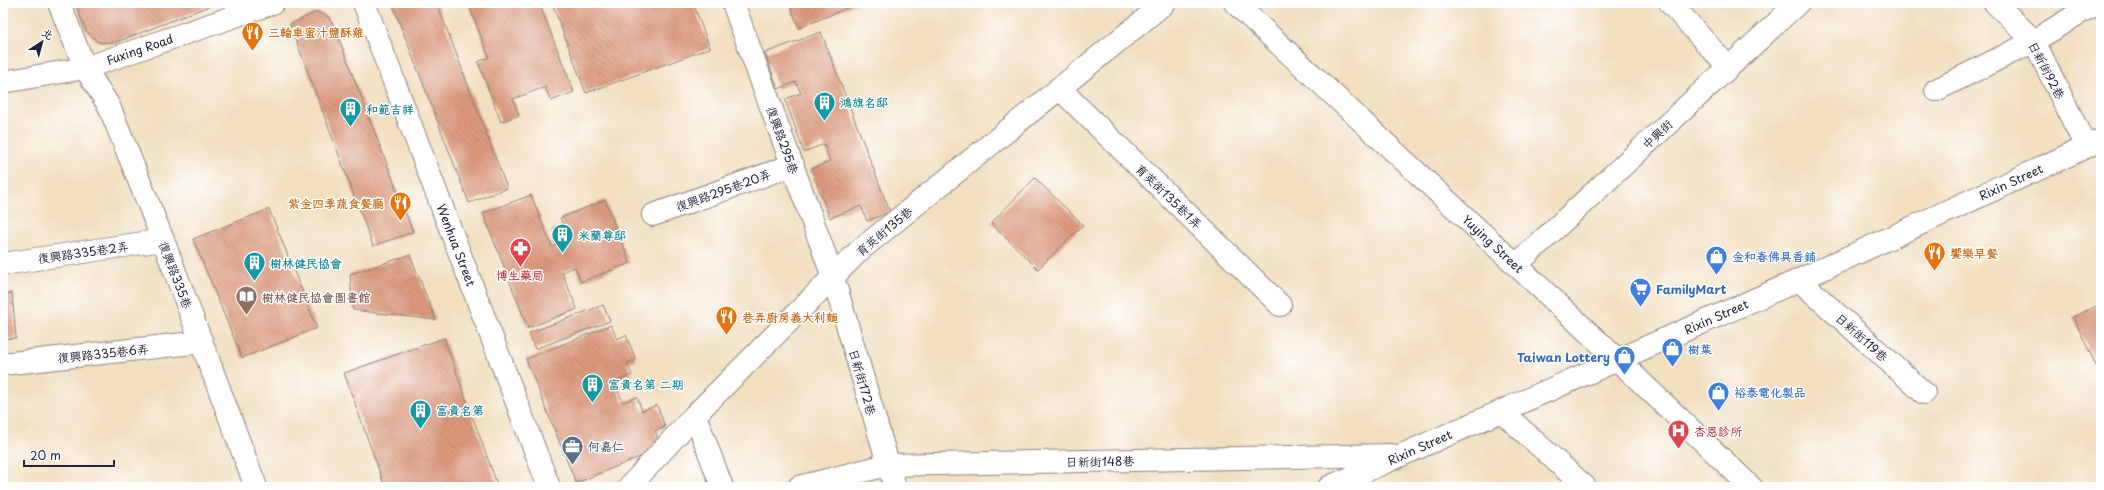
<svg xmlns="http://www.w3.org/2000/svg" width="2104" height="490" viewBox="0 0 2104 490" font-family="'Playpen Sans','LXGW WenKai TC',sans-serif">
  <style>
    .building { fill: url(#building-back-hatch) }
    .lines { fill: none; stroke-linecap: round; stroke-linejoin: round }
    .minor-casing { stroke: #8a807e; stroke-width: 24 }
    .minor { stroke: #fff; stroke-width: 22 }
    .labels { text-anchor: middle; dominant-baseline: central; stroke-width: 3; stroke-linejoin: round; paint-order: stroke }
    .food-label { font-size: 12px; font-weight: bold; fill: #c56008; stroke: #fff; text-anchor: start }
    .street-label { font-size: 12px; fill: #22223b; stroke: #fff }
    .culture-label { font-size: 12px; font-weight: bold; fill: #0d838f; stroke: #fff; text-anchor: start }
    .shop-label { font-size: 12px; font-weight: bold; fill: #366cbe; stroke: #fff; text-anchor: start }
    .health-label { font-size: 12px; font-weight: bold; fill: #be3a42; stroke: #fff }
    .education-label { font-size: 12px; font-weight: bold; fill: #785e54; stroke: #fff; text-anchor: start }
    .service-label { font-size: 12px; font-weight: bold; fill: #4e5e75; stroke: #fff; text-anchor: start }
  </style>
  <defs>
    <pattern id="building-back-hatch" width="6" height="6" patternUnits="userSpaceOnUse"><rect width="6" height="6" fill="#dd9a7c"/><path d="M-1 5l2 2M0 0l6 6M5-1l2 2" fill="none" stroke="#b37d67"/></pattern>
  </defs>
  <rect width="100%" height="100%" fill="#fff"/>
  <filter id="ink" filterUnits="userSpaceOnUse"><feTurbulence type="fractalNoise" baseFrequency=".025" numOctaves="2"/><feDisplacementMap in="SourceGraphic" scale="8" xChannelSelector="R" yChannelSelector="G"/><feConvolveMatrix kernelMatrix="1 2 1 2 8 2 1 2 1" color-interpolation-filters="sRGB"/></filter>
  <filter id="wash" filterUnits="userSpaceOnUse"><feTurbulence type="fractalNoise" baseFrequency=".012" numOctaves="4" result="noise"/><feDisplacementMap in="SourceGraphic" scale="16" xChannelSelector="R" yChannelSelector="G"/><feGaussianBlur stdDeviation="0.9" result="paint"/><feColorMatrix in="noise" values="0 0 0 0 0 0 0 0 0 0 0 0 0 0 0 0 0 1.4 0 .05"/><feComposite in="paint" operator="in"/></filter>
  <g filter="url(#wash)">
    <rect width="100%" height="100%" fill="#f2dfc0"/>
    <g id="blocks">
      <g class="building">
        <polygon points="75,3 217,3 114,43 98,42 86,31"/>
        <polygon points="392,3 437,3 507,188 469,203"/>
        <polygon points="468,3 539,3 574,92 551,101 545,87 513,99 519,115 501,122 478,62 489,57"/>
        <polygon points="552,3 693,3 710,48 586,93"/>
        <polygon points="789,3 859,3 799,28"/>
        <polygon points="317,12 327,16 334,26 413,232 373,246 290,24"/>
        <polygon points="821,32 890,212 867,221 861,206 830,218 811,169 830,161 824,144 804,152 785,99 801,93 796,82 778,89 765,53"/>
        <polygon points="1035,178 1083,225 1038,269 991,223"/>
        <polygon points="531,195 552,247 559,244 553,229 563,225 560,218 605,200 630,263 581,282 575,267 562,272 577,309 528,328 483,213"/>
        <polygon points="269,209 317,328 242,358 193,239"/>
        <polygon points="410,255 436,320 353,310 350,274"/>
        <polygon points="12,293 16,338 3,339 3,294"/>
        <polygon points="2101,304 2101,376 2073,317"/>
        <polygon points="603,305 610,321 535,349 529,333"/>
        <polygon points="611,325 617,339 626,335 636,360 627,363 632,375 614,382 623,402 637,397 642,411 657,405 665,427 655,431 662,448 576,483 526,359"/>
        <polygon points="444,338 498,487 385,487 344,373"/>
      </g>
    </g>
  </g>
  <g filter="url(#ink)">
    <use href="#blocks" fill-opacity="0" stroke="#8a807e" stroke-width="1"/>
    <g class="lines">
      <defs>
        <g id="minor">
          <polyline points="59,3 85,68 109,106 163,240 256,487"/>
          <path id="s1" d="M364 3 549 487"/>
          <polyline points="733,3 833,277 895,487"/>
          <path id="s2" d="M1235 3 1619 361 1751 487"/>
          <polyline points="1670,3 1728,67"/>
          <polyline points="1995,3 2034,41 2086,147"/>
          <path id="s3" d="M3 82 85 68 273 3"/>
          <polyline points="1059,88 1280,305"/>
          <polyline points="1936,90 2034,41 2081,12 2099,3"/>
          <polyline points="653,215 793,165"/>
          <polyline points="3,264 163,240"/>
          <polyline points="1516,265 1798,3"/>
          <polyline points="1799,280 1924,393"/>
          <polyline points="3,364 202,342"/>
          <polyline points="1502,412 1585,487"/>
          <polyline points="695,415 722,487"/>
          <polyline points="629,487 695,415 860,250 1165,3"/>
          <polyline points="799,487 887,465 1392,455"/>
          <path id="s4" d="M1329 487 1799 280 2101 140"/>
        </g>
      </defs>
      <use href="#minor" class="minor-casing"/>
      <use href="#minor" class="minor"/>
    </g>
  </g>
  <defs>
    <symbol id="restaurant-pin" viewBox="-11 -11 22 30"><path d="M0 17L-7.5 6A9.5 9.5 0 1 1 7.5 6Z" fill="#e8710a" stroke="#fff"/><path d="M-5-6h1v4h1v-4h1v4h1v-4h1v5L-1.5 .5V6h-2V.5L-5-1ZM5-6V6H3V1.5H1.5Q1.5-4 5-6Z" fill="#fff"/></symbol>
    <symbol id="building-pin" viewBox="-11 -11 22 30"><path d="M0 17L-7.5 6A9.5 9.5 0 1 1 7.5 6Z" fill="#0f9aa8" stroke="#fff"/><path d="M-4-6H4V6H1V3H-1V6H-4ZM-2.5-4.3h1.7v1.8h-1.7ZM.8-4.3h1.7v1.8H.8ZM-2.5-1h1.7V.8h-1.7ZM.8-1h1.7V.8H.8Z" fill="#fff"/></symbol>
    <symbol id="pharmacy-pin" viewBox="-11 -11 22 30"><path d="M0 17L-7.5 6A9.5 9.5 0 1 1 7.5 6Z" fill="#e0444e" stroke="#fff"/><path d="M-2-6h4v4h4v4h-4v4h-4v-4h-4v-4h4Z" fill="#fff"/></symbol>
    <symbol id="shop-pin" viewBox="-11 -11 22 30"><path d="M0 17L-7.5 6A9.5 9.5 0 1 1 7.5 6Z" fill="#3f7fe0" stroke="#fff"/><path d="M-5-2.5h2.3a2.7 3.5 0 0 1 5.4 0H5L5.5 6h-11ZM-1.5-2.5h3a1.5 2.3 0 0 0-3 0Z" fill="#fff"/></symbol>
    <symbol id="supermarket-pin" viewBox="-11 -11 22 30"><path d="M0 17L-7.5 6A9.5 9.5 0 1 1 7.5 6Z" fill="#3f7fe0" stroke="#fff"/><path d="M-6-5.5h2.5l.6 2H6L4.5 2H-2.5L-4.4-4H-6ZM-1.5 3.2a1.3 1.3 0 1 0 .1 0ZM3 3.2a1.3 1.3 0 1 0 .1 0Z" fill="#fff"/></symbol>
    <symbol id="library-pin" viewBox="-11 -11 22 30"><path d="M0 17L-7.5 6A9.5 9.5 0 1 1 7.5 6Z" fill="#8d6e63" stroke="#fff"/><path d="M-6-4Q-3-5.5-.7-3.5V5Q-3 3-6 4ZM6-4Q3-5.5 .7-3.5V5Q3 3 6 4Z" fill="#fff"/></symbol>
    <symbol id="hospital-pin" viewBox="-11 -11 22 30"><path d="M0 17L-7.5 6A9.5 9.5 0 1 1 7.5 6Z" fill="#e0444e" stroke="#fff"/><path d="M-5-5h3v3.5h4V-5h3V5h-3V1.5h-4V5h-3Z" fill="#fff"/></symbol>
    <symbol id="office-pin" viewBox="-11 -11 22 30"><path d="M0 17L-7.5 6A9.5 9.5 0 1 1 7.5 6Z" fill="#5c6f8a" stroke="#fff"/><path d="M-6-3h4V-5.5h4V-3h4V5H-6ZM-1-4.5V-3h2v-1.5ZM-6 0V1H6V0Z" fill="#fff"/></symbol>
  </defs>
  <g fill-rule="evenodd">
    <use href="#restaurant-pin" x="240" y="20" width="25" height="34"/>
    <use href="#building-pin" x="812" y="90" width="25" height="34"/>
    <use href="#building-pin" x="338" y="96" width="25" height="34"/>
    <use href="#restaurant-pin" x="388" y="190" width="25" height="34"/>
    <use href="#building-pin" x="550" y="222" width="25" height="34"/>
    <use href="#pharmacy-pin" x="508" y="236" width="25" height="34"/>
    <use href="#restaurant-pin" x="1922" y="240" width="25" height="34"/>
    <use href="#shop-pin" x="1704" y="244" width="25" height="34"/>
    <use href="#building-pin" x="242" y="250" width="25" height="34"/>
    <use href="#supermarket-pin" x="1628" y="276" width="25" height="34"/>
    <use href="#library-pin" x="234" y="284" width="25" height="34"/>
    <use href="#restaurant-pin" x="714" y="304" width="25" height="34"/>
    <use href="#shop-pin" x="1660" y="336" width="25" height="34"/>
    <use href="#shop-pin" x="1612" y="344" width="25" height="34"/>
    <use href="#building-pin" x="580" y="372" width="25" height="34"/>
    <use href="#shop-pin" x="1706" y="380" width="25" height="34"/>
    <use href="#building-pin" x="408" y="398" width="25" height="34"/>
    <use href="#hospital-pin" x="1666" y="418" width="25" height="34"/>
    <use href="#office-pin" x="560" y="434" width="25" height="34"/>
  </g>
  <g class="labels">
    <g class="food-label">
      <text x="268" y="32">三輪車蜜汁鹽酥雞</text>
      <text x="384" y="203" text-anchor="end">紫金四季蔬食餐廳</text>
      <text x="1950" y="253">饗樂早餐</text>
      <text x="742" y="317">巷弄廚房義大利麵</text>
    </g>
    <g class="street-label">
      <text stroke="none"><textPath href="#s3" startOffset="141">Fuxing Road</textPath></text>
      <text transform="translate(2047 70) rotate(62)">日新街92巷</text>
      <text transform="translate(1657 134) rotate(-43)">中興街</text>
      <text transform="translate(783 140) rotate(70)">復興路295巷</text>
      <text stroke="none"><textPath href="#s4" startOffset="747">Rixin Street</textPath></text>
      <text transform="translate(723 190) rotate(-20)">復興路295巷20弄</text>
      <text transform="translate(1169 196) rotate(44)">育英街135巷1弄</text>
      <text transform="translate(884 231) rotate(-40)">育英街135巷</text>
      <text stroke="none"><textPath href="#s2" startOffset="353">Yuying Street</textPath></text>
      <text stroke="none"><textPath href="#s1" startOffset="259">Wenhua Street</textPath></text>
      <text transform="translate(83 252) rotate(-8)">復興路335巷2弄</text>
      <text transform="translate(176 275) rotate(69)">復興路335巷</text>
      <text stroke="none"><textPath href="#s4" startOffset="423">Rixin Street</textPath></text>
      <text transform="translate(1862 337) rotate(42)">日新街119巷</text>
      <text transform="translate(103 353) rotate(-6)">復興路335巷6弄</text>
      <text transform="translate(863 382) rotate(74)">日新街172巷</text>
      <text stroke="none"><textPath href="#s4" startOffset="99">Rixin Street</textPath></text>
      <text transform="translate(1100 461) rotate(-1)">日新街148巷</text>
    </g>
    <g class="culture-label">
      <text x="840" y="102">鴻旗名邸</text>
      <text x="366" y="109">和範吉祥</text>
      <text x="578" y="235">米蘭尊邸</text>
      <text x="270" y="263">樹林健民協會</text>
      <text x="608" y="384">富貴名第 二期</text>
      <text x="436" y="410">富貴名第</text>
    </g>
    <g class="shop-label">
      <text x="1732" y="256">金和春佛具香鋪</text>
      <text x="1656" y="289">FamilyMart</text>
      <text x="1688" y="349">樹葉</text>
      <text x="1610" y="357" text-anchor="end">Taiwan Lottery</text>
      <text x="1734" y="392">裕泰電化製品</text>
    </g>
    <g class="health-label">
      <text x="520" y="275">博生藥局</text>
      <text x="1694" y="431" text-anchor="start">杏恩診所</text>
    </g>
    <g class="education-label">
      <text x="262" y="297">樹林健民協會圖書館</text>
    </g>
    <g class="service-label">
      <text x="588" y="446">何嘉仁</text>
    </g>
  </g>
  <rect width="2104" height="490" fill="none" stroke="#fff" stroke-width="16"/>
  <g transform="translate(42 42) rotate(36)" stroke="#ffffff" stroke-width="3" paint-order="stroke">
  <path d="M0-3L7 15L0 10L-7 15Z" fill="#22223b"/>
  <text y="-6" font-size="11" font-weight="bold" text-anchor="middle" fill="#22223b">北</text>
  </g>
  <path d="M24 460v6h90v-6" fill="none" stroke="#22223b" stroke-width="2"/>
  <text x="30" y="460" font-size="12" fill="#22223b" stroke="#ffffff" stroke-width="3" paint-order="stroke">20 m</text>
</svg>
